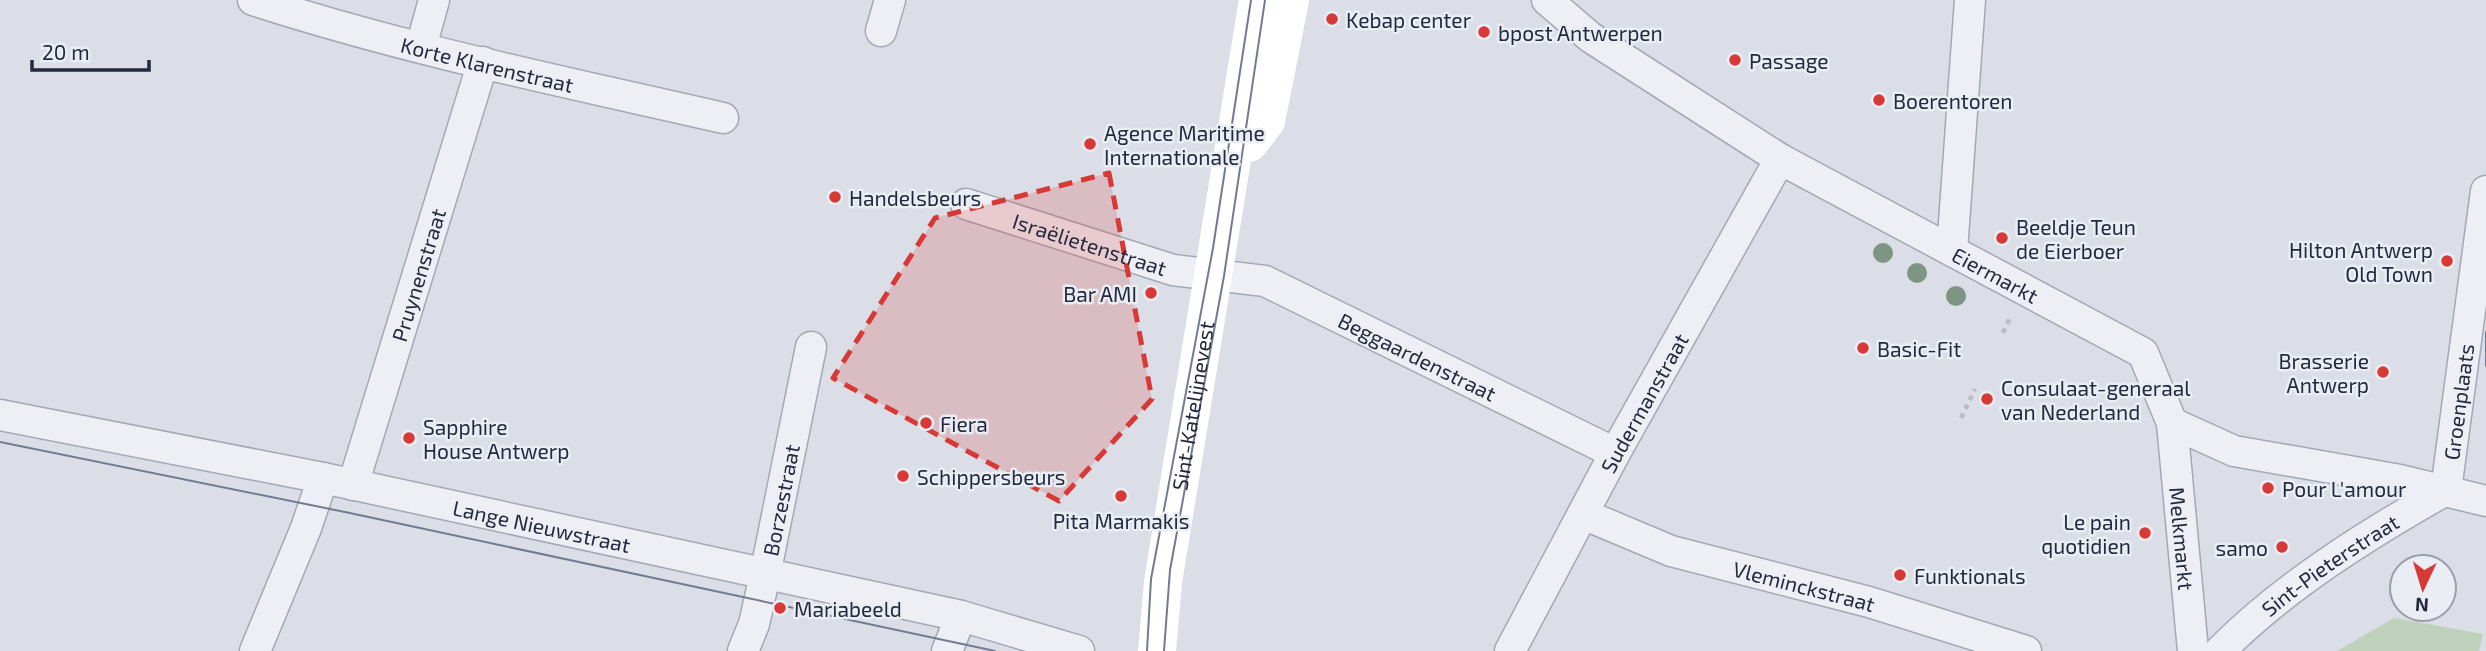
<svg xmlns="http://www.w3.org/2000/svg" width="2486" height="651" viewBox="0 0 2486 651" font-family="'Exo 2',sans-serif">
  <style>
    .green { fill: #bdd1bb }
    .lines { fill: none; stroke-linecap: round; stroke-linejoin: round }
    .street-casing { stroke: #a4a8b4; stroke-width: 33 }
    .path { stroke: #b9bcc5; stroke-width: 4.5; stroke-dasharray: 5 5; stroke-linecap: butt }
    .street { stroke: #eeeff5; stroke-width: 30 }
    .secondary { stroke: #fff; stroke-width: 38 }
    .tram { stroke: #747a91; stroke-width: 2 }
    .tree { fill: #7e9583 }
    .marked { fill: #d63936; fill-opacity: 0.2; stroke: #d63936; stroke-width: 5; stroke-dasharray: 14 9; stroke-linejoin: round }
    .poi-dot { fill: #d63936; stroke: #eaedf4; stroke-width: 2.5 }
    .labels { text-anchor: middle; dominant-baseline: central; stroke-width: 5; stroke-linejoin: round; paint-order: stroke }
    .poi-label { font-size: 21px; fill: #24293d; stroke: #eaedf4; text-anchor: start }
    .street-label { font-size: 21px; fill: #24293d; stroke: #eaedf4 }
  </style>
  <rect width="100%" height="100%" fill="#dbdee7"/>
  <polygon class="green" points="2394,618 2483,634 2479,651 2337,651"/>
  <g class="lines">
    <defs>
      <g id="street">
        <path id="s1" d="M253 0C407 50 566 82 723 118"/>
        <path id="s2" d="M1547 0 1590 37 1780 159 2143 353 2172 423 2234 451 2400 480 2486 501"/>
        <polyline points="881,31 890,0"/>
        <polyline points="421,47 434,0"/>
        <path id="s3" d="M966 204 1173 270 1265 281 1615 453"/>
        <polyline points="1952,251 1970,0"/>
        <path id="s4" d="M0 415 323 478 961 616 1079 651"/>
        <path id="s5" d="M2172 423 2193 651"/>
        <path id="s6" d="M353 485 483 62"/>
        <path id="s7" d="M2446 490 2486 191"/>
        <path id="s8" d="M1583 514 1671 551 1869 602 2026 651"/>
        <polyline points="255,651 306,528 323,478"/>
        <path id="s9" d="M743 651 754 624 765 575 811 347"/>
        <polyline points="947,651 961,616"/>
        <path id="s10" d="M1510 651 1615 453 1780 159"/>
        <path id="s11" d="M2220 651C2283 587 2368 534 2446 490"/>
      </g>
    </defs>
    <use href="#street" class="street-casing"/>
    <g class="path">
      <polyline points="2003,333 2010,318"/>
      <polyline points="1961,418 1975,389"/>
    </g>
    <use href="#street" class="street"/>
    <g class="secondary">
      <polyline points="1249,143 1266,121 1290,0"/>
      <path id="s12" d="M1157 651 1163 582 1258 0"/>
    </g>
    <g class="tram">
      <polyline points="2486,332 2486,366"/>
      <polyline points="0,442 345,512 995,651"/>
      <polyline points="1147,651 1151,579 1213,248 1251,0"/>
      <polyline points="1164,651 1170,570 1224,276 1265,0"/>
    </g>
  </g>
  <g class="tree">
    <circle cx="1883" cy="253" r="10"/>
    <circle cx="1917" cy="273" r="10"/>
    <circle cx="1956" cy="296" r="10"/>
  </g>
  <path class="marked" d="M1109 173 1152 399 1059 501 833 378 935 218Z"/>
  <g class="poi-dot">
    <circle cx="1332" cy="19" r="7"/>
    <circle cx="1484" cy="32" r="7"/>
    <circle cx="1735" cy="60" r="7"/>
    <circle cx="1879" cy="100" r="7"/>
    <circle cx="1090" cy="144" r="7"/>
    <circle cx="835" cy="197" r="7"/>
    <circle cx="2002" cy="238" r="7"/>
    <circle cx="2447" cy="261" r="7"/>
    <circle cx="1151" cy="293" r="7"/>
    <circle cx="1863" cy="348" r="7"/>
    <circle cx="2383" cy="372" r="7"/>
    <circle cx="1987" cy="399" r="7"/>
    <circle cx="926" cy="423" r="7"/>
    <circle cx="409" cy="438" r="7"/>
    <circle cx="903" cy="476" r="7"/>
    <circle cx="2268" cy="488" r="7"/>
    <circle cx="1121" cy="496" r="7"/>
    <circle cx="2145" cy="533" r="7"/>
    <circle cx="2282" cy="547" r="7"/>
    <circle cx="1900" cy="575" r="7"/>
    <circle cx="780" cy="608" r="7"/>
  </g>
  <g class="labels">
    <g class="poi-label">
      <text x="1346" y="19">Kebap center</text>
      <text x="1498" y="32">bpost Antwerpen</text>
      <text x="1749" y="60">Passage</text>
      <text x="1893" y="100">Boerentoren</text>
      <text x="1104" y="132">Agence Maritime<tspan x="1104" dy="24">Internationale</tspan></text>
      <text x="849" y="197">Handelsbeurs</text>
      <text x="2016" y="226">Beeldje Teun<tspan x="2016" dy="24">de Eierboer</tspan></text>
      <text x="2433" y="249" text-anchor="end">Hilton Antwerp<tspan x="2433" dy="24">Old Town</tspan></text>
      <text x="1137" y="293" text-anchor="end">Bar AMI</text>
      <text x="1877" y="348">Basic-Fit</text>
      <text x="2369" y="360" text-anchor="end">Brasserie<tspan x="2369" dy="24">Antwerp</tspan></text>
      <text x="2001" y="387">Consulaat-generaal<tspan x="2001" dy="24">van Nederland</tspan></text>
      <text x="940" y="423">Fiera</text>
      <text x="423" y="426">Sapphire<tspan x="423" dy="24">House Antwerp</tspan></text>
      <text x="917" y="476">Schippersbeurs</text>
      <text x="2282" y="488">Pour L'amour</text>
      <text x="1121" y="520" text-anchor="middle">Pita Marmakis</text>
      <text x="2131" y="521" text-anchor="end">Le pain<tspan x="2131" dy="24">quotidien</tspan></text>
      <text x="2268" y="547" text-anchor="end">samo</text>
      <text x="1914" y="575">Funktionals</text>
      <text x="794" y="608">Mariabeeld</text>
    </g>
    <g class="street-label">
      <text stroke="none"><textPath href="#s1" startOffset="243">Korte Klarenstraat</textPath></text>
      <text stroke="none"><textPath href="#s3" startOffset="130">Israëlietenstraat</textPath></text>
      <text stroke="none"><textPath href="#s6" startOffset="220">Pruynenstraat</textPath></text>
      <text stroke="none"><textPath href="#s2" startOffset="527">Eiermarkt</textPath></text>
      <text stroke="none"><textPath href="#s3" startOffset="480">Beggaardenstraat</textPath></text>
      <text stroke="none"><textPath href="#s7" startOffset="89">Groenplaats</textPath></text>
      <text stroke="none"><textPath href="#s10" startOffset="282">Sudermanstraat</textPath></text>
      <text stroke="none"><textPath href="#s12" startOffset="248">Sint-Katelijnevest</textPath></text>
      <text stroke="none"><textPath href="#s9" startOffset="156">Borzestraat</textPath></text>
      <text stroke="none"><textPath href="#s4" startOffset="553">Lange Nieuwstraat</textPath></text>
      <text stroke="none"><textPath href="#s5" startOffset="116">Melkmarkt</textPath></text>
      <text stroke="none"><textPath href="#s11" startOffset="140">Sint-Pieterstraat</textPath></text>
      <text stroke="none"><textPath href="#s8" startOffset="233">Vleminckstraat</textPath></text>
    </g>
  </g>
  <g transform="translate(2423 588) rotate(184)"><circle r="33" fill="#eaedf4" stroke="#9b9fab" stroke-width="2"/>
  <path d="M0-5L12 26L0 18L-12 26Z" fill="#d63936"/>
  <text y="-10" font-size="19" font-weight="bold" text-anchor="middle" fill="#24293d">N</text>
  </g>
  <path d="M32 60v10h117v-10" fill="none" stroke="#24293d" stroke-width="3.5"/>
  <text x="42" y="60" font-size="21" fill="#24293d" stroke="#eaedf4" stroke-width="5" paint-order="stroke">20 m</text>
</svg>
